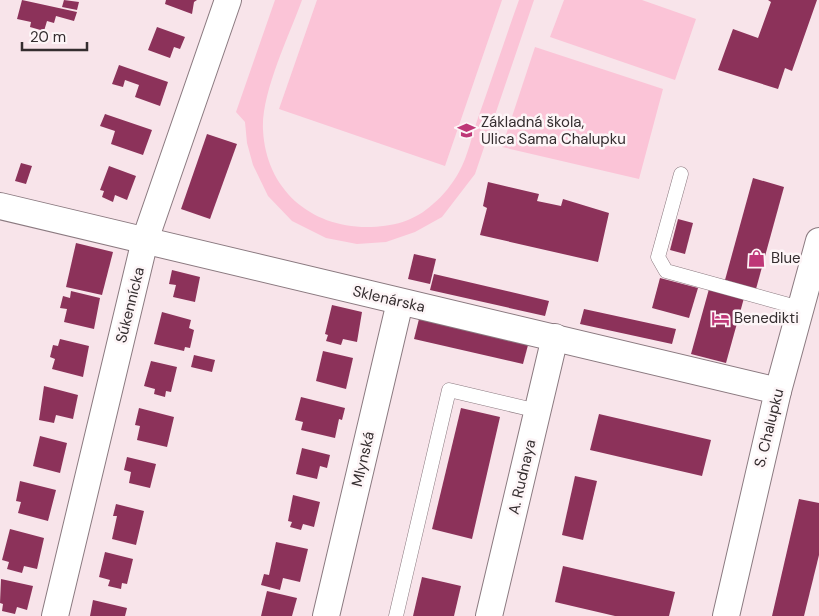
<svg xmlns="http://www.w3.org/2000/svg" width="819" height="616" viewBox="0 0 819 616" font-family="'DM Sans',sans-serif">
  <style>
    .green { fill: #fbc4d7 }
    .building { fill: #8c325a }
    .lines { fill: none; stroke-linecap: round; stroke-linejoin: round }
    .lane-casing { stroke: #8b7a80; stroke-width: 15 }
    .street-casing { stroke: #8b7a80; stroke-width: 28 }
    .lane { stroke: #fff; stroke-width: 14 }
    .street { stroke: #fff; stroke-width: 26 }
    .labels { text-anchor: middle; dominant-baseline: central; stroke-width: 5; stroke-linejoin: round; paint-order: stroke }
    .poi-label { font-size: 15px; fill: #342d2f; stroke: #fdf5f7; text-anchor: start }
    .street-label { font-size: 15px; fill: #342d2f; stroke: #fdf5f7 }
  </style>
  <rect width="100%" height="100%" fill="#f8e4ea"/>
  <g class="green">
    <path d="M275 0H302C289 36 261 93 263 130 266 189 310 227 367 227 392 227 415 221 433 204 443 196 453 183 459 172 468 156 472 135 478 118 492 79 505 39 519 0H534L475 174 442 217 415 232 386 242 357 244 326 238 292 221 268 196 253 165 247 143 245 122 236 112Z"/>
    <polygon points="317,0 502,0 445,166 279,109"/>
    <polygon points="564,0 642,0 696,19 675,80 550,37"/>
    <polygon points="535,47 663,89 639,179 502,147"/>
  </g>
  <g class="building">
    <polygon points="22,0 77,12 74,21 56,16 54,23 47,21 44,31 30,27 31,22 17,19"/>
    <polygon points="64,0 79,2 77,10 62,7"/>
    <polygon points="166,0 197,0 194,2 192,14 165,4"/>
    <polygon points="768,0 817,0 792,71 785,68 778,89 718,70 733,29 758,38 771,2"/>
    <polygon points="157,27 185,37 180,49 174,47 170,58 148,50"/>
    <polygon points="119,65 168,82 160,106 135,97 139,85 125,80 123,87 112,84"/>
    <polygon points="105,114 152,130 143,155 111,144 115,131 100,126"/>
    <polygon points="207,134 237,144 210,219 181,209"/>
    <polygon points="21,163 32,166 26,184 15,181"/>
    <polygon points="109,166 136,176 127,200 115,195 113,202 102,197 104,191 100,190"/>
    <polygon points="753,178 784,187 756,289 725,280"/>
    <polygon points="488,182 539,194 537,201 561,206 563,199 609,213 598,262 480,235 487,208 483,206"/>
    <polygon points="678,219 693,223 685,254 670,250"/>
    <polygon points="76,243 113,252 102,295 66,287"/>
    <polygon points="414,254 436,259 430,284 408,279"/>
    <polygon points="172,270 200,277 195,302 173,297 176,285 169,284"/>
    <polygon points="434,274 549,301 545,316 430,290"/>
    <polygon points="660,278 698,288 689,318 652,308"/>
    <polygon points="709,289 744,298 726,363 691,354"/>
    <polygon points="71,291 100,298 94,329 64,322 67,309 60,308 63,296 70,298"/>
    <polygon points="332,305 362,312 357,342 343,339 341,345 326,341 328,335 325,334"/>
    <polygon points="584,309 676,329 672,344 580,324"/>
    <polygon points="162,312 191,320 189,328 194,330 190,348 185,347 184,351 154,344"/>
    <polygon points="419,319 528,345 523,364 414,339"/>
    <polygon points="60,339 89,346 83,377 52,369 55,359 50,357 53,345 58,346"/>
    <polygon points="323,351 353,358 346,389 316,381"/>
    <polygon points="194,355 215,360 212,372 191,367"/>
    <polygon points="151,361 177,367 171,392 166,391 165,397 154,394 155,389 144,386"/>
    <polygon points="44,386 78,395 73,419 56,415 54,423 39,420"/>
    <polygon points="301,397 345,408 342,420 339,419 335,438 301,430 303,422 295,420"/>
    <polygon points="139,408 174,417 167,447 137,440 140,426 135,425"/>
    <polygon points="461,408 500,417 472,539 432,529"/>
    <polygon points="599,414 711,440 702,476 590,450"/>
    <polygon points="40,436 67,443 60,473 33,466"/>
    <polygon points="302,448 330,455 327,468 320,466 317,479 296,474"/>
    <polygon points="127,457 156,464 150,488 129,483 131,472 124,470"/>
    <polygon points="575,476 597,481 583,540 562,535"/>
    <polygon points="20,481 56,490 48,521 18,513 21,502 16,501"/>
    <polygon points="293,495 320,502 314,527 303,524 301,530 290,527 292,522 288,521"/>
    <polygon points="799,499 819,503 819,555 804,616 772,616"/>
    <polygon points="116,504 144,511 136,545 112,539 117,516 113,516"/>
    <polygon points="10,529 44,538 37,569 24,566 22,573 7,569 9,562 2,560"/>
    <polygon points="276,542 308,549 300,582 283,578 280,590 261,585 264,574 269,575"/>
    <polygon points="105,552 133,559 127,584 122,583 121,589 108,586 110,580 99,577"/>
    <polygon points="563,566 675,592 669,616 615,616 555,602"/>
    <polygon points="422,577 461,586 454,616 413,616"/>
    <polygon points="1,579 33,586 27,610 17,607 15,614 2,611 3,604 0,603"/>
    <polygon points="267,591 297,598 292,616 261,616"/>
    <polygon points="93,600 127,608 125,616 90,616"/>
  </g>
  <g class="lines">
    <defs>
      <g id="lane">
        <polyline points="681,174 658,257 666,271 800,308"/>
        <polyline points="396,616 449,390 538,411"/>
      </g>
      <g id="street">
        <polyline points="0,206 778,391"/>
        <polyline points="55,616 145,240 228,0"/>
        <polyline points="326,616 400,302"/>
        <polyline points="489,616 555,337"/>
        <polyline points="726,616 778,391 819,241"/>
      </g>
    </defs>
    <use href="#lane" class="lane-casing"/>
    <use href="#street" class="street-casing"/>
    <use href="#lane" class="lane"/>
    <use href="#street" class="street"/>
  </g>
  <defs>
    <symbol id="school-bare" viewBox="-9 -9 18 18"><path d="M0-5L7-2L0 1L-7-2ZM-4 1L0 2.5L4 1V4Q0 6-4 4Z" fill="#be3777" stroke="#fdf5f7" stroke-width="2.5" paint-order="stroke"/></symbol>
    <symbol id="shop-bare" viewBox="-9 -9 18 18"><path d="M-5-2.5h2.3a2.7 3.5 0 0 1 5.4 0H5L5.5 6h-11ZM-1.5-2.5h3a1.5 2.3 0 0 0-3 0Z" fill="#be3777" stroke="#fdf5f7" stroke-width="2.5" paint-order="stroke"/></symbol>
    <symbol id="hotel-bare" viewBox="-9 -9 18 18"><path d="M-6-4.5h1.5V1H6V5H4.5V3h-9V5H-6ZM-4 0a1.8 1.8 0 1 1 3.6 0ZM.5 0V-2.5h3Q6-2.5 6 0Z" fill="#be3777" stroke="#fdf5f7" stroke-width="2.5" paint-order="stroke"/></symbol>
  </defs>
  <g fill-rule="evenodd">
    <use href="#school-bare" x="454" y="118" width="25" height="25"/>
    <use href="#shop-bare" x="744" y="246" width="25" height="25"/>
    <use href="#hotel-bare" x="708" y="306" width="25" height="25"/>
  </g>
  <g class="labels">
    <g class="poi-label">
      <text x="481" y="122">Základná škola,<tspan x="481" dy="17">Ulica Sama Chalupku</tspan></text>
      <text x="771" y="258">Blue</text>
      <text x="734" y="318">Benedikti</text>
    </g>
    <g class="street-label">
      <text transform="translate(389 299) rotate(13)">Sklenárska</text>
      <text transform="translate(130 305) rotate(-76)">Súkennícka</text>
      <text transform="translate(769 428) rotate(-76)">S. Chalupku</text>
      <text transform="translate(363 459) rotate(-77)">Mlynská</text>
      <text transform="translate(522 477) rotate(-77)">A. Rudnaya</text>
    </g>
  </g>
  <path d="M22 42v8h65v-8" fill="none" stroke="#342d2f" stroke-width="2.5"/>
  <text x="30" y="42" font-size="15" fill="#342d2f" stroke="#fdf5f7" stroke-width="4" paint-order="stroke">20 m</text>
</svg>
